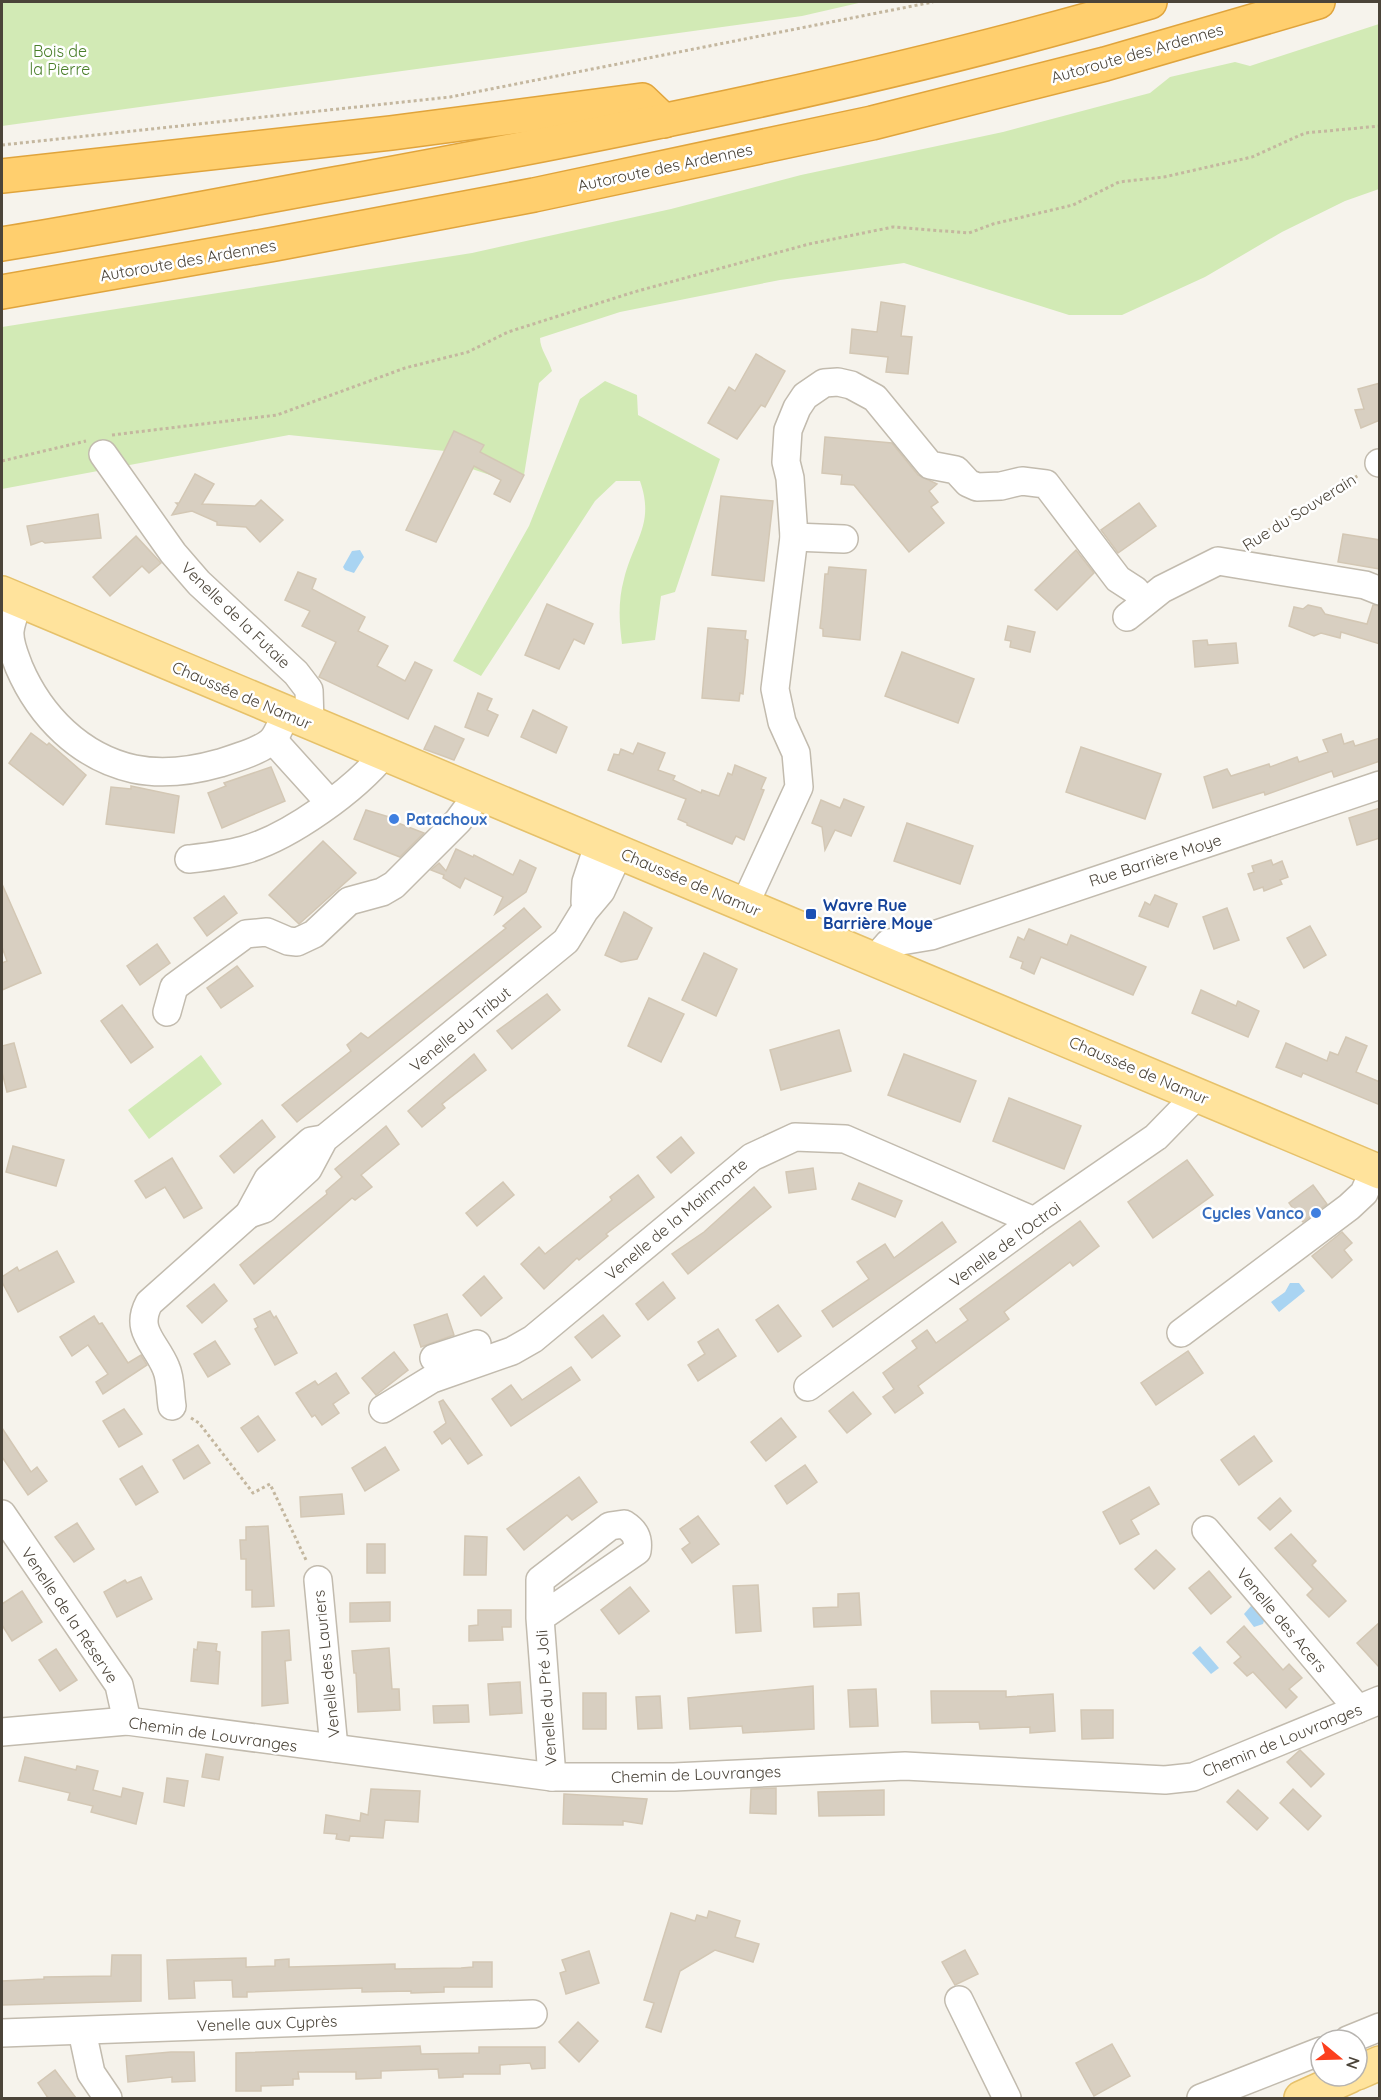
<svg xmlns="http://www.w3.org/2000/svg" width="1381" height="2100" viewBox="0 0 1381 2100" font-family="Quicksand,sans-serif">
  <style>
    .green { fill: #d2eab5 }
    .water { fill: #a9d4f2 }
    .building { fill: #d8cfc1; stroke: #d3c7b4; stroke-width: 1.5 }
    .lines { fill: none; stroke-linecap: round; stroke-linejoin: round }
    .minor-casing { stroke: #c2bbae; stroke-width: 30 }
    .major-casing { stroke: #e6c16a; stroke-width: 36 }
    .highway-casing { stroke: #e0a43c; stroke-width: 36 }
    .path { stroke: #c4b79f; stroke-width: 3; stroke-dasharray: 3 3; stroke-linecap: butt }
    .minor { stroke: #fff; stroke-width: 27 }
    .major { stroke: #ffe39c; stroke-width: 33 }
    .highway { stroke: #ffcf6e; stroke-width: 33 }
    .shop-dot { fill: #3f7fe0; stroke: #fff; stroke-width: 2 }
    .transit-dot { fill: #1a4fb4; stroke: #fff; stroke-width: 2 }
    .labels { text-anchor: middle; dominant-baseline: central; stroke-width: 5; stroke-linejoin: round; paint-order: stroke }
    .park-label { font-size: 16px; fill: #4a7f2a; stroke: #fff }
    .street-label { font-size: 16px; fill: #4b4439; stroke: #fff }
    .shop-label { font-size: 16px; font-weight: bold; fill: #366cbe; stroke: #fff; text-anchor: start }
    .transit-label { font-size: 16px; font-weight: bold; fill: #164399; stroke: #fff; text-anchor: start }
  </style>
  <rect width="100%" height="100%" fill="#f6f3ec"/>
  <g class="green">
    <polygon points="2,2 863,2 802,16 2,126"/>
    <path d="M1379 24V189L1345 201 1282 232 1205 277 1122 315H1069L904 263 780 280 620 312 540 338C540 350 549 359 552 371L539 383 524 475 503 464 496 477 472 469 484 445 454 431 445 451 289 435 2 489V327L472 253 671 209 801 175 1003 132 1150 93 1170 77 1235 62 1250 66Z"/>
    <path d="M605 381 637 395 638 415 720 459 675 592 661 596 655 640 622 644C619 621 618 601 624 579 634 539 655 524 640 481H616L595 501 481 676 453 661 529 526 580 399Z"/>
    <polygon points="201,1055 222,1084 149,1139 128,1110"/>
  </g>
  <g class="water">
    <polygon points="360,550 364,557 354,573 345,570 343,567 352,551"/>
    <polygon points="1290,1283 1299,1283 1305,1291 1279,1312 1271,1302 1285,1292"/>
    <polygon points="1251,1606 1255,1606 1265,1618 1263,1624 1254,1627 1244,1614"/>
    <polygon points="1200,1646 1219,1668 1211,1674 1192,1653"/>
  </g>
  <g class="building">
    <polygon points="881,302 905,306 901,336 912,337 908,374 886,372 888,357 850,353 852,329 877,332"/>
    <polygon points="756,354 785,371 765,407 761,405 737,439 708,423 729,387 735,391"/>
    <polygon points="1380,383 1380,420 1361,428 1355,410 1364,409 1358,389"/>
    <polygon points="454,431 484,445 480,452 524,475 510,502 494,494 501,480 474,466 436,542 406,530"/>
    <polygon points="825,437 892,443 918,475 937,484 929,491 938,502 931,507 944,523 909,552 854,485 841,484 842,475 822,473"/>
    <polygon points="195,474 214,484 202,504 255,506 261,500 283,520 260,542 246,527 217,525 217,522 192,511 172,515 178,505 176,503 179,503"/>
    <polygon points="721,496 773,501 764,581 712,575"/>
    <polygon points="1139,503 1156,526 1118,553 1101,530"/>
    <polygon points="98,514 101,538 45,543 42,541 31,545 27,526"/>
    <polygon points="1343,534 1380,540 1380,569 1338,562"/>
    <polygon points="136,536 161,563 149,573 142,566 110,596 93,577"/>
    <polygon points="1076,550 1094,573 1057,610 1035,590"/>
    <polygon points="829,567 866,570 860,640 823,636 823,629 820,628 822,610 825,574 828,574"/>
    <polygon points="298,572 316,579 312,589 365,617 358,631 388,646 377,666 405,681 415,662 432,670 408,719 319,677 336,642 302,626 310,611 285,600"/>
    <polygon points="547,604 593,624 584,644 574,639 559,669 525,655"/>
    <polygon points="1308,605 1321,608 1325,614 1367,624 1373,605 1380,606 1380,644 1341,632 1340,638 1321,633 1314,636 1289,626 1294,607 1303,609"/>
    <polygon points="1008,626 1035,632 1030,652 1010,647 1011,641 1005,640"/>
    <polygon points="708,628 746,631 745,639 748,640 745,675 743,694 740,693 739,701 702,698"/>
    <polygon points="1207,640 1208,645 1236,643 1238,663 1195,667 1193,641"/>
    <polygon points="902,652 974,679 958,723 885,696"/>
    <polygon points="478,693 492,699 487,710 498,715 488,736 465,727"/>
    <polygon points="533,710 567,727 556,753 521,737"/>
    <polygon points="435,726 464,739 454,760 424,749"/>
    <polygon points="31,733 47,745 49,743 86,775 63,805 9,763"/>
    <polygon points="1341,734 1344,744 1353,741 1355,746 1380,738 1380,761 1334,777 1332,771 1265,795 1264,792 1213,808 1204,777 1227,769 1231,776 1269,764 1270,767 1297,757 1299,762 1328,752 1323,740"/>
    <polygon points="638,743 665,753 658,770 675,776 673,780 701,793 702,790 719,796 728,773 732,775 735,765 766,778 761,789 764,790 744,840 736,836 732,844 687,825 687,823 678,819 686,799 608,770 614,754 619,755 621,749 633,754"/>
    <polygon points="1081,747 1161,774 1145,819 1066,792"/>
    <polygon points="271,767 285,801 222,828 208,793 226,786 224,783"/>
    <polygon points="131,786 179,796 174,833 106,824 111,787 131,789"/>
    <polygon points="844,799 864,807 851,836 835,830 825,850 822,827 812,823 821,800 840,808"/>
    <polygon points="1380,808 1380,838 1357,845 1349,818"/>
    <polygon points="366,810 399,820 398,823 424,833 400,857 354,839"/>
    <polygon points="907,823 973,846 960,884 894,861"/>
    <polygon points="323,841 356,873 299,924 269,895"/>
    <polygon points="456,849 473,857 474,855 513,875 520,860 536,868 526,892 495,914 503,897 465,878 460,888 443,878 444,875 431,870 439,863 446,871"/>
    <polygon points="1271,860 1273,865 1282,861 1288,877 1280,880 1282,884 1264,891 1263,887 1254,890 1248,874 1254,872 1252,866"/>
    <polygon points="2,884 41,973 2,990 2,963 7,961 2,947"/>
    <polygon points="1155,895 1177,904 1168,927 1139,916 1145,902 1150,905"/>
    <polygon points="224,896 237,913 207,936 194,918"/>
    <polygon points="524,908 541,927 297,1122 282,1105 351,1051 347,1045 361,1033 368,1038 506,928 503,926"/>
    <polygon points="1227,908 1239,940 1214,949 1203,917"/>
    <polygon points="624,912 652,928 637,959 621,962 605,955"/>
    <polygon points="1310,926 1326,955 1304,968 1287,938"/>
    <polygon points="1029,929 1067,945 1071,935 1146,967 1133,995 1041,957 1034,974 1021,968 1023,962 1010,957 1018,937 1024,940"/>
    <polygon points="157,944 170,963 140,985 127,966"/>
    <polygon points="704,953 737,969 716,1016 682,1000"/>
    <polygon points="237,966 253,986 221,1008 207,988"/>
    <polygon points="1201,990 1236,1006 1238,1001 1259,1011 1248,1037 1192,1013"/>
    <polygon points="547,994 560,1010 512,1049 497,1031"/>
    <polygon points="649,998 684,1014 661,1062 628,1046"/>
    <polygon points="122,1005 153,1047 131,1063 101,1021"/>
    <polygon points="839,1030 851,1071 781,1090 770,1050"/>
    <polygon points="1346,1037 1367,1046 1356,1072 1380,1082 1380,1105 1303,1073 1301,1077 1276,1067 1286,1043 1327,1061 1330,1052 1338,1055"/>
    <polygon points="14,1043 26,1087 7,1092 2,1072 2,1046"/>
    <polygon points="474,1054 486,1070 442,1104 445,1108 422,1127 408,1111"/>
    <polygon points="904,1054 976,1081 960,1122 888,1095"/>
    <polygon points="1009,1098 1081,1126 1064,1169 993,1141"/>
    <polygon points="262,1120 275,1137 234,1173 220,1156"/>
    <polygon points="386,1126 399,1144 361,1175 372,1187 355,1200 352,1198 254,1284 240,1265 327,1194 326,1191 342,1177 335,1169"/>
    <polygon points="681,1137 694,1153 671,1173 657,1157"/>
    <polygon points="13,1146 64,1160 56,1186 6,1172"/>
    <polygon points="172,1158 202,1208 184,1218 165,1187 146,1198 135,1181"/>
    <polygon points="1187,1160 1213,1195 1153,1238 1128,1202"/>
    <polygon points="813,1168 816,1189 789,1193 786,1172"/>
    <polygon points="638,1175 654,1197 606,1234 608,1236 579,1260 577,1258 544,1289 521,1264 539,1247 545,1254 612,1200 610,1197"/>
    <polygon points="503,1182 514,1195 477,1226 466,1213"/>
    <polygon points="859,1183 902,1201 895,1217 852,1199"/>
    <polygon points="1313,1185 1327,1204 1303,1222 1289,1203"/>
    <polygon points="754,1187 771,1207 688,1274 672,1254 704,1232"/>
    <polygon points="1080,1221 1099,1246 1073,1266 1070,1262 1004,1312 1009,1319 918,1386 923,1393 895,1413 883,1397 894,1389 883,1373 917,1348 912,1341 927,1330 936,1343 968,1320 960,1309"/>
    <polygon points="942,1222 956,1242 833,1327 822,1311 869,1279 857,1262 885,1244 894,1258"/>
    <polygon points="1342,1232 1352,1243 1344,1250 1352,1260 1332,1278 1312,1256"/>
    <polygon points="57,1251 74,1282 18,1312 2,1282 2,1277 17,1267 19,1271"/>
    <polygon points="484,1276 502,1298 481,1316 463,1295"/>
    <polygon points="663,1282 675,1298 648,1320 636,1304"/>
    <polygon points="214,1284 227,1301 202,1323 187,1306"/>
    <polygon points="778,1305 801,1336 778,1352 756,1320"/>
    <polygon points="270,1311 274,1318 276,1316 297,1353 275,1365 255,1329 258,1327 254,1319"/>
    <polygon points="447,1314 454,1335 421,1347 414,1325"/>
    <polygon points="603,1315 620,1336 592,1358 575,1337"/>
    <polygon points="94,1316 99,1324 102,1323 128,1363 141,1355 147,1365 103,1394 96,1382 108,1374 88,1345 72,1356 60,1337"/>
    <polygon points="718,1329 736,1356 698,1381 688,1365 705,1354 698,1342"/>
    <polygon points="215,1341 230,1364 208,1377 194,1354"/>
    <polygon points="1188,1351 1203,1373 1156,1405 1141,1383"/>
    <polygon points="394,1352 408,1370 376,1395 362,1378"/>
    <polygon points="571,1367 580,1380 511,1426 492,1399 511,1385 522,1400"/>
    <polygon points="336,1373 349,1393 333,1404 339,1413 322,1425 315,1415 312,1417 296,1393 315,1381 318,1385"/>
    <polygon points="853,1392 871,1414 847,1433 829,1411"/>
    <polygon points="443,1400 482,1455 468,1464 450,1438 442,1444 434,1432 446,1423 439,1402"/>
    <polygon points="124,1409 142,1434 119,1447 103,1421"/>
    <polygon points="258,1416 275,1440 258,1452 241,1428"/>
    <polygon points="781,1418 796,1437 766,1461 751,1442"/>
    <polygon points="2,1428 31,1472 37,1467 47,1481 28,1495 2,1457"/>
    <polygon points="1254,1436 1272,1461 1239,1485 1221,1460"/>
    <polygon points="198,1445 210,1463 184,1479 173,1460"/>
    <polygon points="385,1447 399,1470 365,1491 352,1468"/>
    <polygon points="805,1465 817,1482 787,1504 775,1486"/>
    <polygon points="142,1466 158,1492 136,1505 120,1479"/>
    <polygon points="579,1477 597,1502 572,1520 567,1515 524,1550 507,1529"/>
    <polygon points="1149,1487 1159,1504 1131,1520 1139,1534 1120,1544 1103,1512"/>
    <polygon points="342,1494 344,1514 301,1517 300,1497"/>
    <polygon points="1280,1498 1291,1511 1270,1530 1258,1518"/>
    <polygon points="698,1516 719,1544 692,1563 682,1549 690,1543 680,1529"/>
    <polygon points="77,1523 94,1549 74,1562 55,1537"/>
    <polygon points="268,1526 274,1606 252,1607 252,1590 246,1590 246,1559 241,1559 240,1540 246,1540 246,1527"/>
    <polygon points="1291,1534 1316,1561 1312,1565 1346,1601 1329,1617 1307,1595 1313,1589 1275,1548"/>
    <polygon points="465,1536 487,1537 486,1575 464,1575"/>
    <rect x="367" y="1544" width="18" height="29"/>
    <polygon points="1156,1550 1175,1569 1154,1589 1135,1569"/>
    <polygon points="1209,1571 1231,1597 1211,1614 1189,1588"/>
    <polygon points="141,1577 152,1599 117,1617 104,1592 125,1580 127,1583"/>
    <polygon points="758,1585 761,1631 736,1633 733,1586"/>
    <polygon points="630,1587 649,1611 619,1634 601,1610"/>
    <polygon points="22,1591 42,1622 12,1641 2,1625 2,1604"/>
    <polygon points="859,1593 861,1625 814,1627 813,1608 838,1607 838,1594"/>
    <polygon points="390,1602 390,1621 350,1622 350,1603"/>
    <polygon points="478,1610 511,1610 511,1627 502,1627 503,1640 469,1641 469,1626 478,1625"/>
    <polygon points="1380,1622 1380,1668 1357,1643"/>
    <polygon points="1244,1626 1283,1670 1289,1664 1302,1678 1289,1689 1297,1697 1286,1708 1253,1672 1247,1676 1234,1663 1241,1657 1227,1642"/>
    <polygon points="289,1630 291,1660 285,1661 288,1703 262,1706 262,1632"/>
    <polygon points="198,1642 217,1644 216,1651 220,1652 218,1684 191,1681 194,1649 197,1650"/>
    <polygon points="389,1648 392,1689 399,1689 400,1710 358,1712 356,1673 354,1673 352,1651"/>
    <polygon points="56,1649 77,1680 60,1691 39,1660"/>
    <polygon points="520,1682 522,1713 490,1715 488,1684"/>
    <polygon points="813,1686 814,1729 743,1733 742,1726 690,1729 688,1698"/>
    <polygon points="876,1689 878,1726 850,1727 848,1690"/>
    <polygon points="931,1691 1006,1691 1006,1697 1053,1694 1055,1731 1030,1733 1030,1727 980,1729 979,1722 932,1723"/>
    <rect x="583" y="1693" width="23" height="36"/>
    <polygon points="660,1696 662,1728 638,1729 636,1697"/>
    <polygon points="468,1705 469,1722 434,1723 433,1706"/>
    <polygon points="1081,1710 1113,1710 1113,1738 1082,1739"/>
    <polygon points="1300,1750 1324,1774 1311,1787 1287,1762"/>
    <polygon points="206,1754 223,1757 219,1780 202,1777"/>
    <polygon points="25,1757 76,1770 77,1766 98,1771 93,1790 121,1797 123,1788 143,1793 136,1824 91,1812 93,1806 68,1800 70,1793 19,1781"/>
    <polygon points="167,1778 188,1781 184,1806 164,1802"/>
    <polygon points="776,1788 776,1814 750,1813 751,1789"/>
    <polygon points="371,1789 420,1791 418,1822 385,1820 383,1838 350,1836 349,1841 336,1839 337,1834 324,1833 326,1815 360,1821 361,1813 368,1815"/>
    <polygon points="1293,1789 1321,1816 1308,1830 1280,1803"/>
    <polygon points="884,1790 884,1815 819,1816 818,1792"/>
    <polygon points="1238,1790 1268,1818 1257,1830 1227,1802"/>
    <polygon points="564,1794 647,1799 642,1824 623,1821 623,1825 563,1824"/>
    <polygon points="709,1911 740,1921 735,1937 759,1944 753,1962 715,1950 680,1971 661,2032 646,2027 654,2003 644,2000 671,1913 695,1921 697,1915 707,1918"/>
    <polygon points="965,1950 978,1974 955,1985 942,1962"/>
    <polygon points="589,1951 599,1983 566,1994 560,1973 566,1971 562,1960"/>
    <polygon points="112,1955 141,1955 141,2001 2,2005 2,1981 44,1979 44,1977 111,1976"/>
    <polygon points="246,1958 246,1967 275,1966 275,1960 289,1959 289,1967 395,1964 395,1969 461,1968 473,1967 473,1962 492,1962 492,1987 444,1987 444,1992 411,1993 411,1991 362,1992 362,1988 247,1992 247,1997 233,1997 232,1980 194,1981 195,1998 169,1999 167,1960"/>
    <polygon points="578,2022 598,2041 579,2062 559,2042"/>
    <polygon points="1112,2044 1130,2076 1094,2096 1076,2063"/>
    <polygon points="420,2046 421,2054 479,2053 479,2047 545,2047 545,2068 532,2069 530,2063 500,2065 500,2074 463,2074 463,2077 439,2078 438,2069 381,2071 381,2078 356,2079 356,2072 298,2072 299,2079 293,2079 293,2085 261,2086 261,2091 236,2091 236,2053"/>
    <polygon points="171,2052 194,2052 195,2081 172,2082 172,2077 128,2082 126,2056"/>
    <polygon points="55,2070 76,2098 48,2098 38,2083"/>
  </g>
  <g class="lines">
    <defs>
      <g id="minor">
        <polyline points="103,454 173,553 199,583 296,673 309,690 310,723"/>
        <polyline points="1379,463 1380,463"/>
        <polyline points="794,537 844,539"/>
        <path d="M19 601C16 610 11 621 10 631 9 643 15 656 19 667 40 716 80 757 134 769 163 775 192 771 220 763 233 759 266 749 274 738 279 731 282 721 286 713"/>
        <polyline points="1127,617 1162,589 1218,561 1365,585 1380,591"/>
        <polyline points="273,740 329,802"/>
        <path d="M189 859C207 857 226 855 244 850 290 837 355 790 385 753"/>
        <polyline points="585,902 586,882 599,843"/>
        <polyline points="745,904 799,787 796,753 782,722 775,689 794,537 790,478 786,462 788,430 797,408 805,396 824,383 838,382 851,385 875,398 930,465 956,470 968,483 977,487 1001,486 1022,481 1046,484 1118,579 1135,590 1145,602"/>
        <polyline points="874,960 889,943 931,936 1380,785"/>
        <polyline points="167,1012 174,987 246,934 267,932 288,941 297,942 314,934 349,901 382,892 394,885 458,821 478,794"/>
        <polyline points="249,1214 264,1209 308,1169 324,1139 566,941 585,910 601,891 619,852"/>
        <polyline points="1181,1333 1349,1207 1364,1193 1374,1170"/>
        <polyline points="434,1358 477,1344"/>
        <polyline points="808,1387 1034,1221 1156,1137 1197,1095"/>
        <path d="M172 1406C170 1394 171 1379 166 1368 156 1343 134 1331 149 1303L249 1214 268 1179 311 1141 323 1139"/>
        <polyline points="383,1409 432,1379 512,1351 533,1339 752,1157 795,1137 845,1139 1034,1221"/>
        <polyline points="2,1514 119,1685 127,1721"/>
        <polyline points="1206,1530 1358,1709"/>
        <polyline points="318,1580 334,1748"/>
        <path d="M540 1618V1580L610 1526 624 1524C635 1531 639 1538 637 1551L540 1618 552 1777"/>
        <polyline points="2,1732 127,1721 552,1777 674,1777 905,1766 1165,1780 1193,1777 1380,1700"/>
        <polyline points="959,2000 1007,2098"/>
        <polyline points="82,2031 91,2073 108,2098"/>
        <polyline points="2,2033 533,2014"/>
        <polyline points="1348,2040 1380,2027"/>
        <polyline points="1201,2098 1321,2051"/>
      </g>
      <g id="major">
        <polyline points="2,593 1380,1172"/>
        <polyline points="1357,2073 1380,2063"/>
        <polyline points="1301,2098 1350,2076"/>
      </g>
      <g id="highway">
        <polyline points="2,176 391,133 642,100 664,121"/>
        <path d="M2 244C120 225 238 201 356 180 623 131 890 78 1150 2"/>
        <polyline points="2,292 275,244 534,195 872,123 1105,64 1318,2"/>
      </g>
    </defs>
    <use href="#minor" class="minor-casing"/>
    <use href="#major" class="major-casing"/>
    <use href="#highway" class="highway-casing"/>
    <g class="path">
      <polyline points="2,145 450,97 933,2"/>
      <polyline points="112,435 277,415 405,368 468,352 508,332 634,292 809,244 893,227 969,233 993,224 1073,205 1119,182 1164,177 1252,157 1305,133 1380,126"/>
      <polyline points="2,461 86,441"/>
      <polyline points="1247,543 1359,475"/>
      <polyline points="191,1418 199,1423 253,1493 270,1484 307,1562"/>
    </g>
    <use href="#minor" class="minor"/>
    <use href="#major" class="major"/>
    <use href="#highway" class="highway"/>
  </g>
  <g class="shop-dot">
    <circle cx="394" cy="819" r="6"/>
    <circle cx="1316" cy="1213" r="6"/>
  </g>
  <rect class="transit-dot" x="805" y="908" width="12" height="12" rx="3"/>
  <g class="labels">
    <g class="park-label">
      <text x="60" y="51">Bois de<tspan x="60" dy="18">la Pierre</tspan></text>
    </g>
    <g class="street-label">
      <text transform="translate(1137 53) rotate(-16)">Autoroute des Ardennes</text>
      <text transform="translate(665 167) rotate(-12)">Autoroute des Ardennes</text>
      <text transform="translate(188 260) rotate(-10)">Autoroute des Ardennes</text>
      <text transform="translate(1299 512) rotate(-32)">Rue du Souverain</text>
      <text transform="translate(236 615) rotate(44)">Venelle de la Futaie</text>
      <text transform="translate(242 695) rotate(23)">Chaussée de Namur</text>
      <text transform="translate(1155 860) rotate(-18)">Rue Barrière Moye</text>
      <text transform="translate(691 882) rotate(23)">Chaussée de Namur</text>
      <text transform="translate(460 1029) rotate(-39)">Venelle du Tribut</text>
      <text transform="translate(1139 1070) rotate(23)">Chaussée de Namur</text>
      <text transform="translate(676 1219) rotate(-40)">Venelle de la Mainmorte</text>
      <text transform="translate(1005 1244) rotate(-36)">Venelle de l'Octroi</text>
      <text transform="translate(70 1615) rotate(56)">Venelle de la Réserve</text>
      <text transform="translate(1282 1620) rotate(50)">Venelle des Acers</text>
      <text transform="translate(326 1664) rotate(-96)">Venelle des Lauriers</text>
      <text transform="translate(546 1698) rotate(-94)">Venelle du Pré Joli</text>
      <text transform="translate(213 1734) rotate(8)">Chemin de Louvranges</text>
      <text transform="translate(1282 1740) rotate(-22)">Chemin de Louvranges</text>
      <text transform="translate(696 1774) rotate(-2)">Chemin de Louvranges</text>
      <text transform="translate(267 2023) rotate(-2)">Venelle aux Cyprès</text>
    </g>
    <g class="shop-label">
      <text x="406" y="819">Patachoux</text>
      <text x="1304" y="1213" text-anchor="end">Cycles Vanco</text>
    </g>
    <g class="transit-label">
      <text x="823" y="905">Wavre Rue<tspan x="823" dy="18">Barrière Moye</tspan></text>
    </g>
  </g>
  <rect width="1381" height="2100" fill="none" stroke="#4b4439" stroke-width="6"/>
  <g transform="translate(1339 2058) rotate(109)"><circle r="28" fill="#ffffff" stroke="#b7b4b0" stroke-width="1.5"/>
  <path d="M0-4.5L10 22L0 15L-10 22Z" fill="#fc3f1d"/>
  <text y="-9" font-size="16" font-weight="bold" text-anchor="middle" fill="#4b4439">N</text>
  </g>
</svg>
